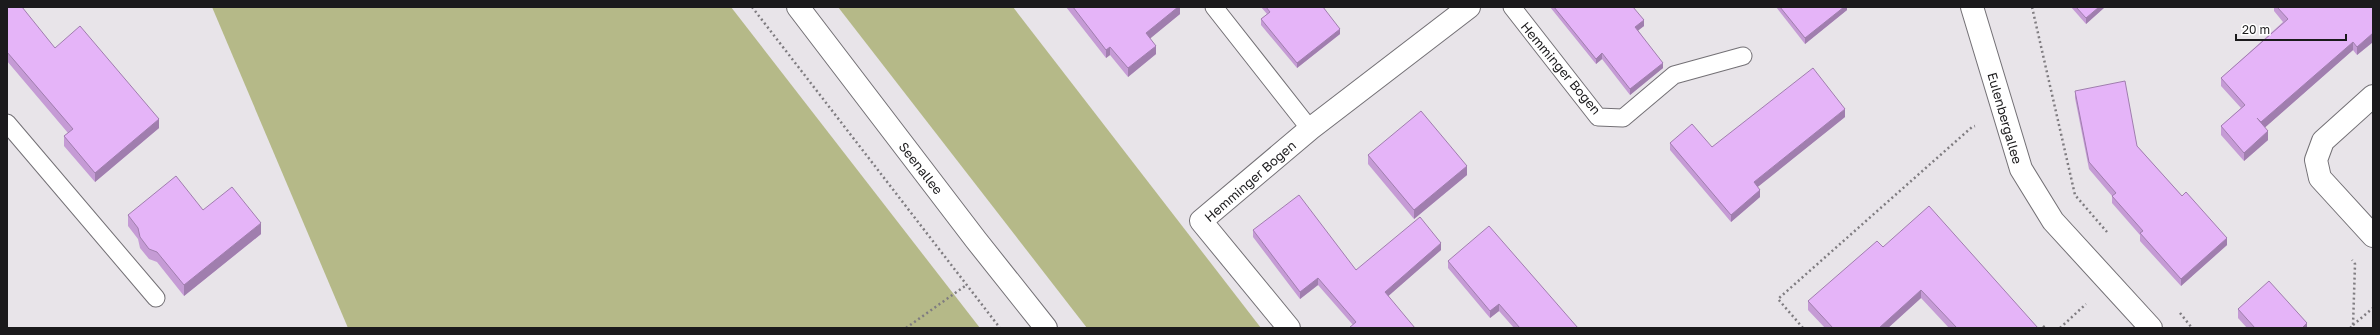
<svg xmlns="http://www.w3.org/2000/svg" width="2380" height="335" viewBox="0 0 2380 335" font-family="'Golos Text',sans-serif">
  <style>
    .green { fill: #b5b988 }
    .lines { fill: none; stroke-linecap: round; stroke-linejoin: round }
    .service-casing { stroke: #737075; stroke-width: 19 }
    .minor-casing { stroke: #737075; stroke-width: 24 }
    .secondary-casing { stroke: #737075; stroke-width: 24 }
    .path { stroke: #7f7c80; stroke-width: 2.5; stroke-dasharray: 2 3; stroke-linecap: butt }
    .service { stroke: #fff; stroke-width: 17 }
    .minor { stroke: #fff; stroke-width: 22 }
    .secondary { stroke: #fff; stroke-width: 22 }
    .wall { fill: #c59bd5 }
    .shaded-wall { fill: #a07eae }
    .building { fill: #e5b4f8; stroke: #a07eae }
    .labels { text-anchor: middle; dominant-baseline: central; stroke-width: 3; stroke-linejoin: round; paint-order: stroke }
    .street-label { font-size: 13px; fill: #1b1a1c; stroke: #fff }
  </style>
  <rect width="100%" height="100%" fill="#e8e4e9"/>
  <g class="green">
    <polygon points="212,7 731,7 980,328 348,328"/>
    <polygon points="838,7 1013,7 1261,328 1087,328"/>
  </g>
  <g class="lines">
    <defs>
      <g id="service">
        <polyline points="1214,7 1310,129"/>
        <polyline points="1512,7 1598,117 1623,118 1674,75 1743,56"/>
        <polyline points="7,123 156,298"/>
      </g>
      <g id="minor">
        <polyline points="1972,7 2021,169 2053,221 2151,328"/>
        <polyline points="2373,96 2323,141 2316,160 2320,178 2373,236"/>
        <polyline points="1289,328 1201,221 1310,129 1469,7"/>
      </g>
      <polyline id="secondary" points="798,7 976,240 1046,328"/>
    </defs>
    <use href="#service" class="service-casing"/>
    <use href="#minor" class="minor-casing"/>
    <use href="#secondary" class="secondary-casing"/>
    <g class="path">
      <polyline points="752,7 1000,328"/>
      <polyline points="2032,7 2075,195 2107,232"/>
      <polyline points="2180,313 2192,328"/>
      <polyline points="2353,325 2373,308"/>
      <polyline points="2043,326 2045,328"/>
      <polyline points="906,328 965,286"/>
      <polyline points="1803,328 1778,299 1972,127 1975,126"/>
      <polyline points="2060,328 2086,304"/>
      <polyline points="2350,328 2353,326 2355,264 2352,260"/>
    </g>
    <use href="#service" class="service"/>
    <use href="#minor" class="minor"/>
    <use href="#secondary" class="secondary"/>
  </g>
  <g class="wall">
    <polygon points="7,7 55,48 159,128 95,182 64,146 64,136 68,133 7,61"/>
    <polygon points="1066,7 1180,7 1180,14 1150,38 1156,54 1128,77 1110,55 1106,58"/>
    <polygon points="1261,7 1323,7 1340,34 1297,68 1261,25 1261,19 1267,14"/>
    <polygon points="1550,7 1633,7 1644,26 1638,30 1663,68 1630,95 1602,59 1596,64"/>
    <polygon points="1776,7 1847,7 1847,10 1805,44"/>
    <polygon points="2071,7 2105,7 2086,24"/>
    <polygon points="2274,7 2373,7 2373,42 2357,55 2353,50 2265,127 2268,140 2244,161 2221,135 2221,126 2241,108 2221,86 2221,78 2283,22 2274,11"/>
    <polygon points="2075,91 2137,146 2182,196 2227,245 2181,286 2140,241 2140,235 2112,203 2112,196 2089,169 2075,98"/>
    <polygon points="1845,117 1757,187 1760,197 1731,222 1670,150 1670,143 1712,147"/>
    <polygon points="1368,155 1467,175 1414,219 1368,164"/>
    <polygon points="203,210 261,234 184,296 157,262 149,259 140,248 138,239 128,226 128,215"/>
    <polygon points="1253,230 1356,270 1441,250 1388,296 1353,325 1318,285 1300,299 1253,237"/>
    <polygon points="1883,247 2038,328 1949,328 1921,298 1888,328 1825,328 1808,310 1808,301"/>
    <polygon points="1448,261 1578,328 1514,328 1499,311 1490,318 1448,268"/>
    <polygon points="2238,309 2307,328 2247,328 2238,318"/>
  </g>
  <g class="shaded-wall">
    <polygon points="1178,7 1180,7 1180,14 1146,42 1146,33"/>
    <polygon points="1844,7 1847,7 1847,10 1805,44 1805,38"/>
    <polygon points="2099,7 2105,7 2086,24 2086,18"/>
    <polygon points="1644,20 1644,26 1635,33 1635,27"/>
    <polygon points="1340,29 1340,34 1297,68 1297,63"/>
    <polygon points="2373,33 2373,42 2357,55 2357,47"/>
    <polygon points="2353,42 2353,50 2261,131 2261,122"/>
    <polygon points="1156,46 1156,54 1128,77 1128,68"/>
    <polygon points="1110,47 1110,55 1106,58 1106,50"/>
    <polygon points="1602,53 1602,59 1596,64 1596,59"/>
    <polygon points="1663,63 1663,68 1630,95 1630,89"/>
    <polygon points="1845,109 1845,117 1754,190 1754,182"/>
    <polygon points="159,119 159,128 95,182 95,173"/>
    <polygon points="2268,131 2268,140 2244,161 2244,153"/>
    <polygon points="1467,166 1467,175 1414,219 1414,210"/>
    <polygon points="1760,190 1760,197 1731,222 1731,215"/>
    <polygon points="261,223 261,234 184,296 184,285"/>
    <polygon points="2227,238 2227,245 2181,286 2181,279"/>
    <polygon points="1441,243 1441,250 1385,299 1385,292"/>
    <polygon points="1318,278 1318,285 1300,299 1300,292"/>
    <polygon points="1921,290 1921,298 1888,328 1879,328"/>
    <polygon points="1499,304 1499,311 1490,318 1490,311"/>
    <polygon points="2307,323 2307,328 2302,328"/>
  </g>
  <g class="building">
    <polygon points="7,7 22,7 55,48 80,26 159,119 95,173 64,136 73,129 7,52"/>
    <polygon points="1073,7 1178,7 1146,33 1156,46 1128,68 1110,47 1106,50"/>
    <polygon points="1266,7 1323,7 1340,29 1297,63 1261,19 1270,12"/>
    <polygon points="1554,7 1633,7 1644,20 1635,27 1663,63 1630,89 1602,53 1596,59"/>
    <polygon points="1780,7 1844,7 1805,38"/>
    <polygon points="2076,7 2099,7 2086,18"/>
    <polygon points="2277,7 2373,7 2373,33 2357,47 2353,42 2261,122 2257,118 2268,131 2244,153 2221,126 2245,105 2221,78 2288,19"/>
    <polygon points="1813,68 1845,109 1754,182 1760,190 1731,215 1670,143 1692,124 1712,147"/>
    <polygon points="2125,81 2137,146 2182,196 2186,192 2227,238 2181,279 2140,233 2143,231 2112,196 2116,193 2089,162 2075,91"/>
    <polygon points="1421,111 1467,166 1414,210 1368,155"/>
    <polygon points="176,176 203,210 232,187 261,223 184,285 157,252 149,249 140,237 138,228 128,215"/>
    <polygon points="1299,195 1356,270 1420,217 1441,243 1385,292 1415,328 1349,328 1356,322 1318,278 1300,292 1253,230"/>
    <polygon points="1929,206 2038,328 1957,328 1921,290 1879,328 1833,328 1808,301 1877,241 1883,247"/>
    <polygon points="1489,226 1578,328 1520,328 1499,304 1490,311 1448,261"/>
    <polygon points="2269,281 2307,323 2302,328 2255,328 2238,309"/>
  </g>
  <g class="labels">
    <g class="street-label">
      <text transform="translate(1561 68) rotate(50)">Hemminger Bogen</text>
      <text transform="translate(2005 118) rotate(74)">Eulenbergallee</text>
      <text transform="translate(921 168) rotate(52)">Seenallee</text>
      <text transform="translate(1250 181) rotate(-41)">Hemminger Bogen</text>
    </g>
  </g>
  <rect width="2380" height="335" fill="none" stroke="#1b1a1c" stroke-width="16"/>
  <path d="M2236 34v6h110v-6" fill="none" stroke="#1b1a1c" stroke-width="2"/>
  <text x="2242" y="34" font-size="12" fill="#1b1a1c" stroke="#ffffff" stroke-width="3" paint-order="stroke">20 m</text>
</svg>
